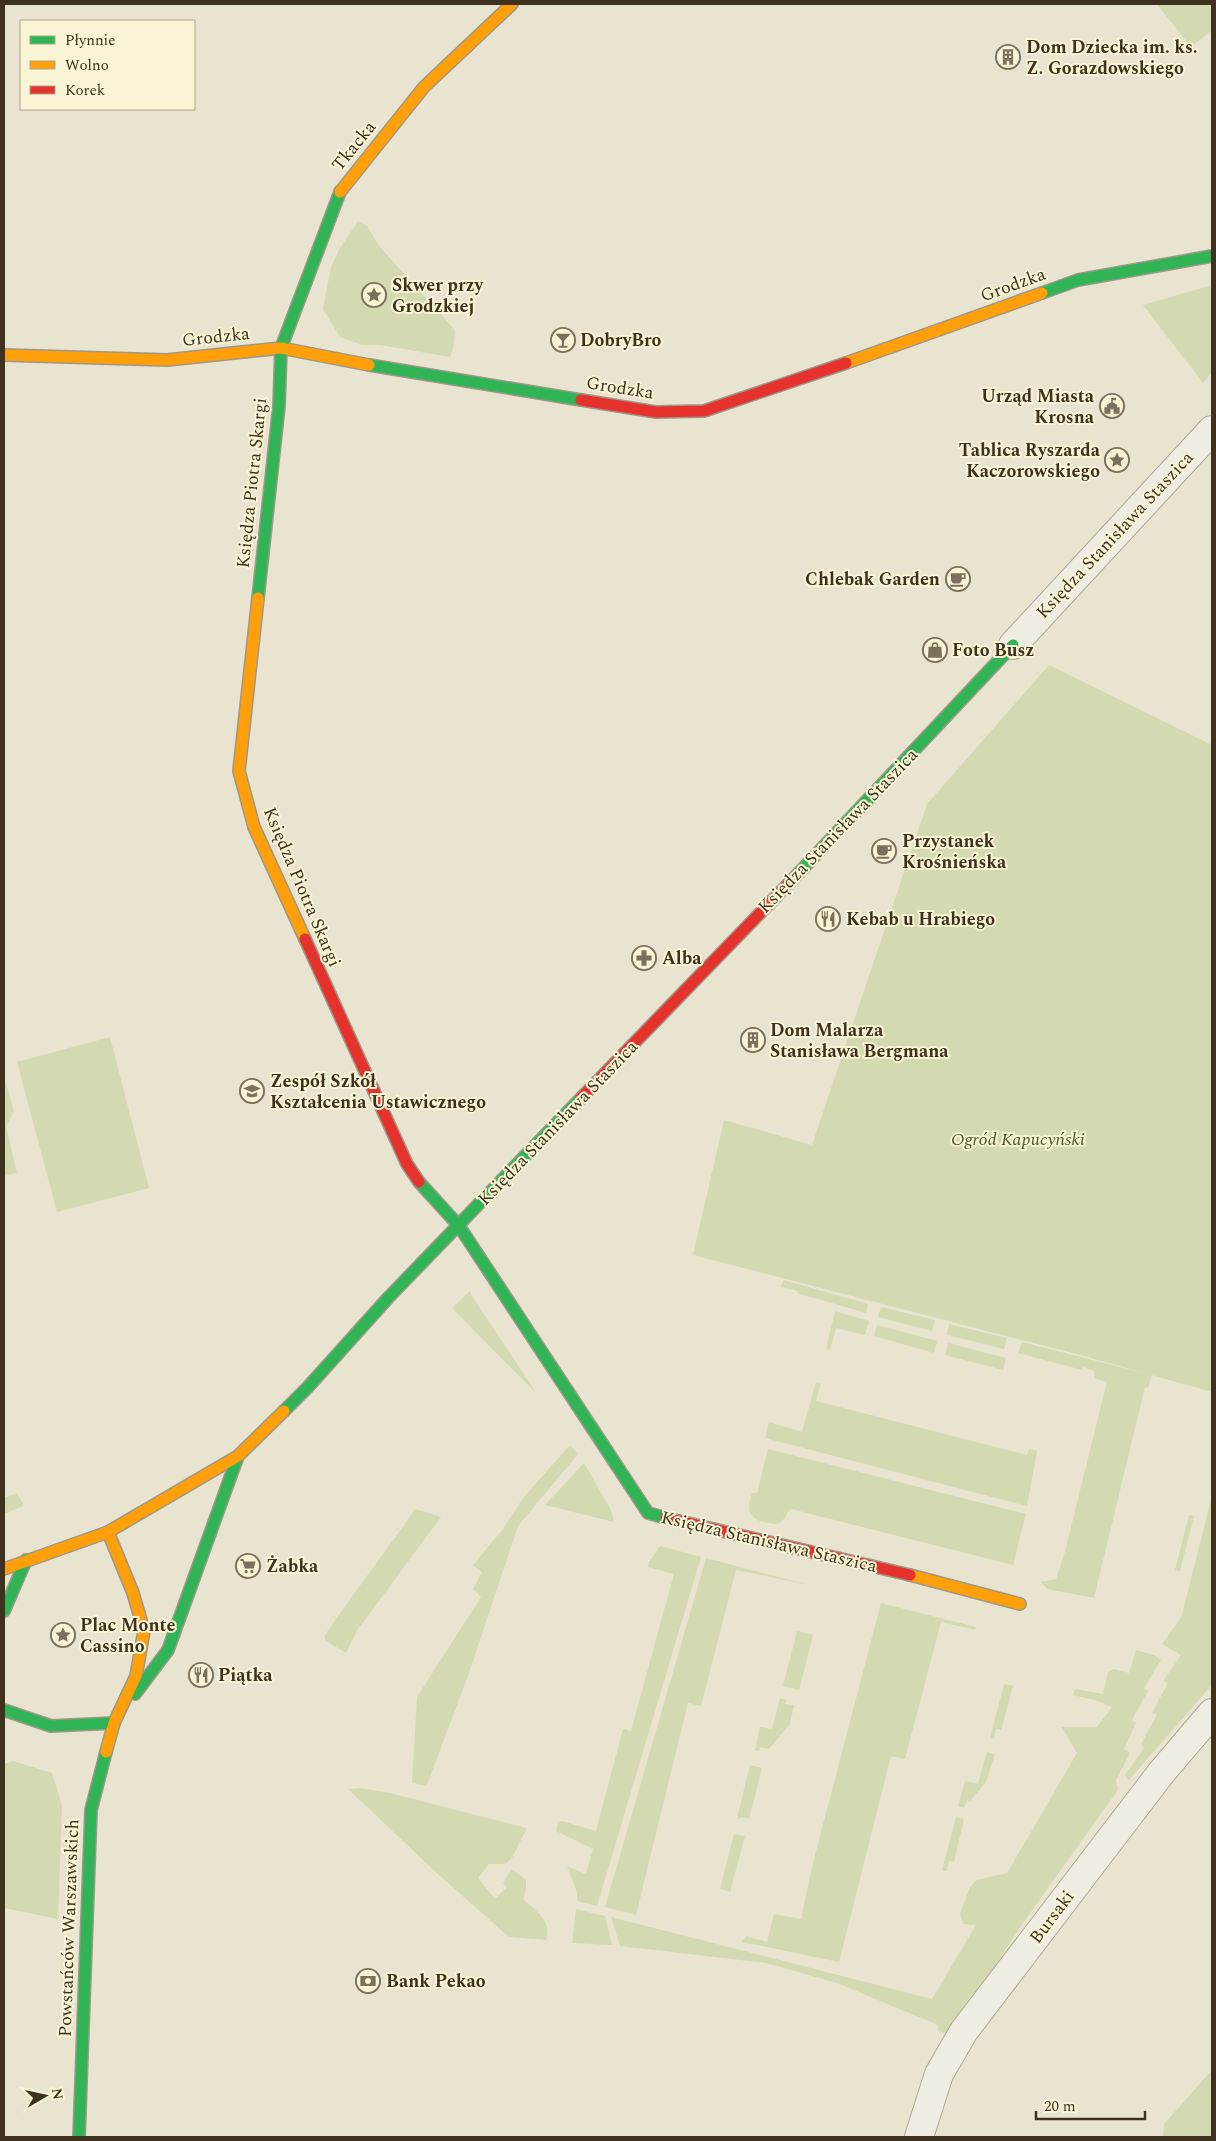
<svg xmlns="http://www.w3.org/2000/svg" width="1216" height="2141" viewBox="0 0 1216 2141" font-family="Spectral,serif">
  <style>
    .green { fill: #d3dab1 }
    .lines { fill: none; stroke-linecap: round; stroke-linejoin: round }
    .street-casing { stroke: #ada998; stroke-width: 30 }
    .fast-casing { stroke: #9d9888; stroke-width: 14 }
    .slow-casing { stroke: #9d9888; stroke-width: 14 }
    .jam-casing { stroke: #9d9888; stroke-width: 14 }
    .street { stroke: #efece1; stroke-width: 28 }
    .fast { stroke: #30b455; stroke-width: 11 }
    .slow { stroke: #ff9f0a; stroke-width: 11 }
    .jam { stroke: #e5322d; stroke-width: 11 }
    .labels { text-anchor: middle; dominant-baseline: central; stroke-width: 4; stroke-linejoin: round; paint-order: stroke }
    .poi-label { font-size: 18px; font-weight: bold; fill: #3e321e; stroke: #f8f4d5; text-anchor: start }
    .street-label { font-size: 18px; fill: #3e321e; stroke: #f8f4d5 }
    .park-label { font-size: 18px; font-style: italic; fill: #455c23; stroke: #f8f4d5 }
  </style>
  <rect width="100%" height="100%" fill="#e8e4d0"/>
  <g class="green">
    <polygon points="1157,4 1212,4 1212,30 1191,47"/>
    <polygon points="358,221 367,226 379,246 455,330 454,344 450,357 380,345 362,345 340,337 323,309 331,267 339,250"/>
    <polygon points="1212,285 1212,372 1203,383 1143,305"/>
    <polygon points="1049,665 1212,745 1212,1392 1080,1355 693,1255 724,1120 812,1145 927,804"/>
    <polygon points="110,1037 149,1188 57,1212 17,1062"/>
    <polygon points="4,1076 14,1112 6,1126 17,1173 4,1176"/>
    <polygon points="783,1280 868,1304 866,1313 797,1293 797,1291 781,1287"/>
    <polygon points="470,1291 473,1298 537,1394 452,1308"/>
    <polygon points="881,1307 935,1320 932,1331 878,1317"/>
    <polygon points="835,1311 869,1321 865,1335 836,1328 830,1350 826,1349"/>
    <polygon points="949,1324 1007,1338 1004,1349 947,1335"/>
    <polygon points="877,1325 937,1341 934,1353 874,1336"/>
    <polygon points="1022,1342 1152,1375 1148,1388 1145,1387 1094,1598 1047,1589 1041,1582 1056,1579 1064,1555 1107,1382 1094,1378 1094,1371 1083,1367 1082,1370 1018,1353"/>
    <polygon points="948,1343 1006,1358 1003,1370 945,1355"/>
    <polygon points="816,1382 821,1383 816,1401 1027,1455 1029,1449 1037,1451 1027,1506 765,1438 769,1422 802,1432"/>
    <polygon points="570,1445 578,1454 518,1526 468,1676 428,1782 426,1786 412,1783 417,1697 481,1597 473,1589 482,1572 473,1565 502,1530 523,1498"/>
    <path d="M768 1449 1026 1514 1013 1565 795 1510 790 1509C787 1513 785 1519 781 1522 777 1525 773 1524 769 1523 749 1520 746 1512 752 1493H757Z"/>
    <polygon points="584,1463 611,1510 614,1522 545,1505"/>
    <polygon points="17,1493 24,1506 4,1514 4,1498"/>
    <polygon points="1212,1496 1212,1685 1128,1781 1125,1775 1144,1748 1141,1744 1157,1715 1152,1713 1168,1683 1163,1681 1181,1655 1162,1644 1181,1618"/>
    <path d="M415 1509 441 1517 358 1629 346 1653 325 1640V1635C354 1592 386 1552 415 1509Z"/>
    <polygon points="1189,1515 1194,1516 1180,1571 1175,1570"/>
    <polygon points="660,1546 701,1557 597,1906 577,1901 577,1892 567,1866 586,1874 593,1849 556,1831 558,1822 562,1821 596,1831 623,1729 631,1731 674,1574 648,1567 649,1562"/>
    <polygon points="706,1558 809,1585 736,1570 701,1706 688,1703 636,1915 605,1907"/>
    <polygon points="881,1603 976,1627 975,1630 941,1622 905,1759 891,1756 839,1962 742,1942 746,1936 767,1942 774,1914 801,1919 814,1859"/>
    <polygon points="797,1631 813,1635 799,1690 783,1686"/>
    <polygon points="1136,1650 1154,1655 1161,1660 1144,1688 1148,1691 1132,1720 1136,1723 1124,1749 1130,1753 1116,1780 1118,1790 1021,1926 967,2009 947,2034 938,2031 938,2025 837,1983 791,1970 766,1963 620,1946 611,1917 932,1999 976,1925 963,1924 960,1914 970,1887 976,1880 1007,1873 1077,1753 1062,1727 1097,1727 1112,1707 1098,1701 1073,1695 1075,1689 1103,1694 1108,1672 1114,1669 1129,1673"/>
    <polygon points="1004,1684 1013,1686 1001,1730 996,1729 994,1739 990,1738"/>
    <polygon points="780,1698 786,1700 785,1704 794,1705 790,1724 769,1749 760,1747 759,1751 755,1750 760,1727 772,1729"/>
    <polygon points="987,1752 995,1754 986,1782 970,1801 967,1800 964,1808 958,1806 965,1781 978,1784"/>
    <polygon points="13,1761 52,1773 62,1805 58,1919 4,1908 4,1764"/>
    <polygon points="750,1765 762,1768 749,1819 742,1817 741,1819 737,1818"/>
    <path d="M360 1788 390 1793 527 1828 512 1858 506 1864H489L478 1878 495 1899 507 1887 503 1883 512 1869 526 1880V1890L523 1899C536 1911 552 1920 546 1940L509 1937 439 1875 348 1789Z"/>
    <polygon points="956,1817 964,1819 954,1862 949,1861 947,1871 942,1870"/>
    <polygon points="734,1834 745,1836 730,1892 720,1889"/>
    <polygon points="576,1909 605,1916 612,1945 572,1943"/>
    <polygon points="1212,2070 1212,2137 1163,2137 1164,2124"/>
  </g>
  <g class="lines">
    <defs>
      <g id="street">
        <polyline points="1013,645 1212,430"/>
        <polyline points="919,2137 939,2074 964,2031 1161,1773 1212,1713"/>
      </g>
      <g id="fast">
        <polyline points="1042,293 1078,280 1212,256"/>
        <polyline points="369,365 581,400"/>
        <polyline points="258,598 279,406 281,348 340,192"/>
        <polyline points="795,877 1013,645"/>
        <polyline points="419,1182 459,1226 648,1513 666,1518"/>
        <polyline points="284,1411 308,1387 388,1298 581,1098"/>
        <polyline points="4,1611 26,1560"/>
        <polyline points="135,1694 168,1650 238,1456"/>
        <polyline points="4,1710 51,1726 114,1723"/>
        <polyline points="79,2137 91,1810 106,1752"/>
      </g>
      <g id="slow">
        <polyline points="340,192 424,87 512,4"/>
        <polyline points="4,355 167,360 281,348 369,365"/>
        <polyline points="846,363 1042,293"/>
        <polyline points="258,598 239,771 254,827 305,939"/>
        <polyline points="4,1569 108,1532 238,1456 284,1411"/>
        <polyline points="910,1575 1020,1604"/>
        <polyline points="106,1752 114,1723 136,1676 144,1631 133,1593 108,1532"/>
      </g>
      <g id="jam">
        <polyline points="581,400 656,412 704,411 846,363"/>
        <polyline points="305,939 407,1164 419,1182"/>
        <polyline points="581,1098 795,877"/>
        <polyline points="666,1518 910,1575"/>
      </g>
    </defs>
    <use href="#street" class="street-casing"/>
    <use href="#fast" class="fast-casing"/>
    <use href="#slow" class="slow-casing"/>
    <use href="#jam" class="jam-casing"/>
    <use href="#street" class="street"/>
    <use href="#fast" class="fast"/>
    <use href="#slow" class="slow"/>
    <use href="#jam" class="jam"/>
  </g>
  <defs>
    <symbol id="building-ring" viewBox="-11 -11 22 22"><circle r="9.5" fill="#f8f4d5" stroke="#7a705c" stroke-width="1.5"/><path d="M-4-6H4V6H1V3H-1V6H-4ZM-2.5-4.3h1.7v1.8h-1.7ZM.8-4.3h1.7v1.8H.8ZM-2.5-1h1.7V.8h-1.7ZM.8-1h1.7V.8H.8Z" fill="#7a705c"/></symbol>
    <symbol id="sight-ring" viewBox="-11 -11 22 22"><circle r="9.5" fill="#f8f4d5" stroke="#7a705c" stroke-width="1.5"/><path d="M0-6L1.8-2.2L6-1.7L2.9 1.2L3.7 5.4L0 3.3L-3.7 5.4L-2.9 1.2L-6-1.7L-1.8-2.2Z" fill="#7a705c"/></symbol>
    <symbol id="bar-ring" viewBox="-11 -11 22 22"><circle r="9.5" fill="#f8f4d5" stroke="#7a705c" stroke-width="1.5"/><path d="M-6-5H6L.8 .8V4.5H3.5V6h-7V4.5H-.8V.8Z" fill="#7a705c"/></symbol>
    <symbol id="civic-ring" viewBox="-11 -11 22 22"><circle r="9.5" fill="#f8f4d5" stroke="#7a705c" stroke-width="1.5"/><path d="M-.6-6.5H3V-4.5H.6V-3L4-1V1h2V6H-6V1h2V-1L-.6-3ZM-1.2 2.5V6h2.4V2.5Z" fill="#7a705c"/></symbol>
    <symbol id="cafe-ring" viewBox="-11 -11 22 22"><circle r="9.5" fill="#f8f4d5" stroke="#7a705c" stroke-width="1.5"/><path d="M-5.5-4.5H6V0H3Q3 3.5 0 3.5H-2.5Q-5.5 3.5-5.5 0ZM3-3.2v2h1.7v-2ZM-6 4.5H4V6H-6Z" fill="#7a705c"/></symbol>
    <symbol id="shop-ring" viewBox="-11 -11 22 22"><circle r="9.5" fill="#f8f4d5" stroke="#7a705c" stroke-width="1.5"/><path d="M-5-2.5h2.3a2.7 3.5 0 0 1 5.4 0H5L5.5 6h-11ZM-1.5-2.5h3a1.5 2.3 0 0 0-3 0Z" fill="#7a705c"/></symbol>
    <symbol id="restaurant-ring" viewBox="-11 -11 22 22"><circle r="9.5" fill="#f8f4d5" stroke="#7a705c" stroke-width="1.5"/><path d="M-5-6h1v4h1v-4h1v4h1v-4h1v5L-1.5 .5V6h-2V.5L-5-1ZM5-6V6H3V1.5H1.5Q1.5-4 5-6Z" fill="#7a705c"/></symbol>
    <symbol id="pharmacy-ring" viewBox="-11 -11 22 22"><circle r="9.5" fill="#f8f4d5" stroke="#7a705c" stroke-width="1.5"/><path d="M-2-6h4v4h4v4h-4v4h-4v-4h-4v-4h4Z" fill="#7a705c"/></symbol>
    <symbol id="school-ring" viewBox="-11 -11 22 22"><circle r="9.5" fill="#f8f4d5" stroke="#7a705c" stroke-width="1.5"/><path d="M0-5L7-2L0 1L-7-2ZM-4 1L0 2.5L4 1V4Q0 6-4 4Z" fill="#7a705c"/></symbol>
    <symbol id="supermarket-ring" viewBox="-11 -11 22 22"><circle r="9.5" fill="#f8f4d5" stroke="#7a705c" stroke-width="1.5"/><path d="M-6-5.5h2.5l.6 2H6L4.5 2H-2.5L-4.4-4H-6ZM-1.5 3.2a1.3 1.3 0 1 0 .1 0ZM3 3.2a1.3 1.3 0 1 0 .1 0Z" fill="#7a705c"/></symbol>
    <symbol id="bank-ring" viewBox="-11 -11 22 22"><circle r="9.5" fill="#f8f4d5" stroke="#7a705c" stroke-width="1.5"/><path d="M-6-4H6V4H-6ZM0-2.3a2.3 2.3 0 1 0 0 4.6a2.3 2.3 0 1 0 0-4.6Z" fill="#7a705c"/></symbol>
  </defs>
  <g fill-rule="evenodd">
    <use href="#building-ring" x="994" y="43" width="28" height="28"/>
    <use href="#sight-ring" x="360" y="281" width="28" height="28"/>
    <use href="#bar-ring" x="549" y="326" width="28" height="28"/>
    <use href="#civic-ring" x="1098" y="392" width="28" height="28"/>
    <use href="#sight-ring" x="1103" y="446" width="28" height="28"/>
    <use href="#cafe-ring" x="944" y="565" width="28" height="28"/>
    <use href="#shop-ring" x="921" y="636" width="28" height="28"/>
    <use href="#cafe-ring" x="870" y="837" width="28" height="28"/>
    <use href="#restaurant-ring" x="814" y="905" width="28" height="28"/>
    <use href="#pharmacy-ring" x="630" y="944" width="28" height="28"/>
    <use href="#building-ring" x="739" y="1026" width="28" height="28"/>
    <use href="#school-ring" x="238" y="1077" width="28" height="28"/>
    <use href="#supermarket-ring" x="234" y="1552" width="28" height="28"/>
    <use href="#sight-ring" x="49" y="1621" width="28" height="28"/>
    <use href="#restaurant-ring" x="187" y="1661" width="28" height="28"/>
    <use href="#bank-ring" x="354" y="1967" width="28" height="28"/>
  </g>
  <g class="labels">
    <g class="poi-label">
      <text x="1026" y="47">Dom Dziecka im. ks.<tspan x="1026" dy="21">Z. Gorazdowskiego</tspan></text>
      <text x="392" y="285">Skwer przy<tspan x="392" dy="21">Grodzkiej</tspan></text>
      <text x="580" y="340">DobryBro</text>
      <text x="1094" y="396" text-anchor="end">Urząd Miasta<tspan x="1094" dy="21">Krosna</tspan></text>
      <text x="1100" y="450" text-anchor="end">Tablica Ryszarda<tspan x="1100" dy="21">Kaczorowskiego</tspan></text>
      <text x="940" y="579" text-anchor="end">Chlebak Garden</text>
      <text x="952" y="650">Foto Busz</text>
      <text x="902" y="841">Przystanek<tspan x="902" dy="21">Krośnieńska</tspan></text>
      <text x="846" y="919">Kebab u Hrabiego</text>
      <text x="662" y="958">Alba</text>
      <text x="770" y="1030">Dom Malarza<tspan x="770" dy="21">Stanisława Bergmana</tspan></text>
      <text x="270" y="1081">Zespół Szkół<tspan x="270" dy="21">Kształcenia Ustawicznego</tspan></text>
      <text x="266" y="1566">Żabka</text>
      <text x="80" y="1625">Plac Monte<tspan x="80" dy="21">Cassino</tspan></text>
      <text x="218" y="1675">Piątka</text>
      <text x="386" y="1981">Bank Pekao</text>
    </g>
    <g class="street-label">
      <text transform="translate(354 146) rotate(-51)">Tkacka</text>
      <text transform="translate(1013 285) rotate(-20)">Grodzka</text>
      <text transform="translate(216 337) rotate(-6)">Grodzka</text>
      <text transform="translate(620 388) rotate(9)">Grodzka</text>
      <text transform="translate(252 483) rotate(-84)">Księdza Piotra Skargi</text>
      <text transform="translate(1115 535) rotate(-47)">Księdza Stanisława Staszica</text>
      <text transform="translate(838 831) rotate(-46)">Księdza Stanisława Staszica</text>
      <text transform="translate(302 887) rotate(67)">Księdza Piotra Skargi</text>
      <text transform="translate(558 1123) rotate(-46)">Księdza Stanisława Staszica</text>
      <text transform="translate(769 1542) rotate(13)">Księdza Stanisława Staszica</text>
      <text transform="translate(1052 1917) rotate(-53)">Bursaki</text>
      <text transform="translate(69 1928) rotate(-88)">Powstańców Warszawskich</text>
    </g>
    <g class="park-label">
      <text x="1018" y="1139">Ogród Kapucyński</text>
    </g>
  </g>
  <rect width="1216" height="2141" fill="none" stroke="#3e321e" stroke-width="10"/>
  <rect x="20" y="20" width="175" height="90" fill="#f8f4d5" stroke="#aea68c"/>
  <rect x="30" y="36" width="25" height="8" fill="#30b455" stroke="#aea68c"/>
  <text x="65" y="45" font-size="15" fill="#3e321e">Płynnie</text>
  <rect x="30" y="61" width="25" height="8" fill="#ff9f0a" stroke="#aea68c"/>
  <text x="65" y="70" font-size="15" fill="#3e321e">Wolno</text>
  <rect x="30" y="86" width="25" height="8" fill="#e5322d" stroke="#aea68c"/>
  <text x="65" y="95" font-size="15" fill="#3e321e">Korek</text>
  <g transform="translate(45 2096) rotate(81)" stroke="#f8f4d5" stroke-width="4" paint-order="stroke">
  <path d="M0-4L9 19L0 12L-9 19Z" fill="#3e321e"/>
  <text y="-8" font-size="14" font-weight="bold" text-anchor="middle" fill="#3e321e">N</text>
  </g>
  <path d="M1036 2111v8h109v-8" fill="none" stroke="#3e321e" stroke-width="2.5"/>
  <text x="1044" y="2111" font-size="15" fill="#3e321e" stroke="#f8f4d5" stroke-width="4" paint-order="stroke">20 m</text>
</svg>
